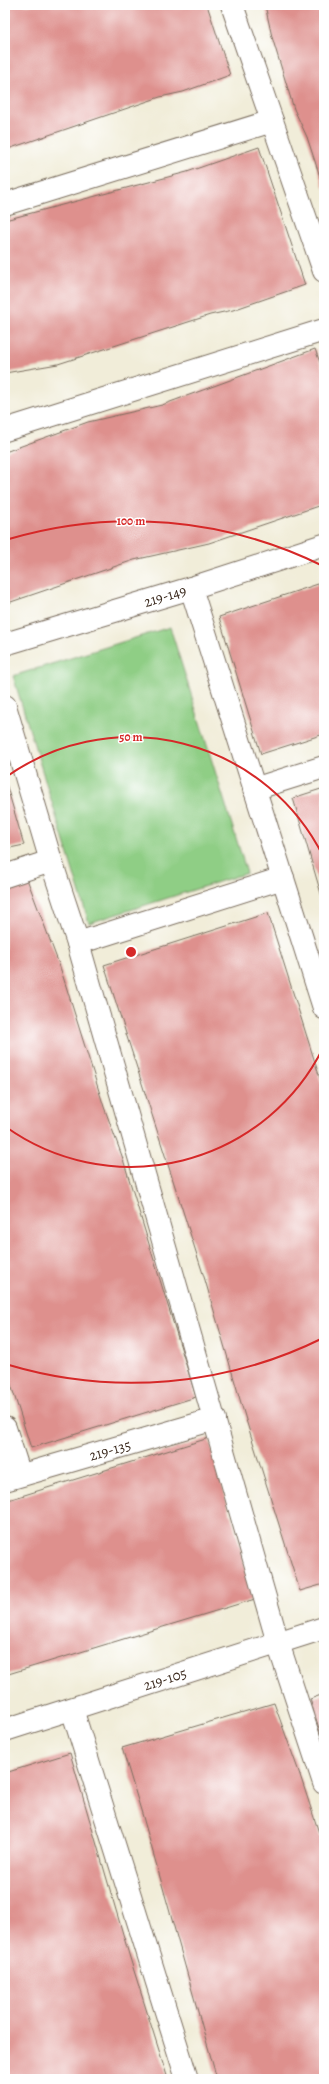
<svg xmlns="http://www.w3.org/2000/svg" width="329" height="2084" viewBox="0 0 329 2084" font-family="Alegreya,serif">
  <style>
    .green { fill: #8fce85; stroke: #657c52 }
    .building { fill: #de908d }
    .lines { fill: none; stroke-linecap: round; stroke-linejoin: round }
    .minor-casing { stroke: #7b6e5f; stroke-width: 24 }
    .minor { stroke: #fff; stroke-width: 22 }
    .ring { fill: none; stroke: #d62828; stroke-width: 2 }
    .labels { text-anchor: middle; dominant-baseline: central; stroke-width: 3; stroke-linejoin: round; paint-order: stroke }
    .street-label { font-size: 15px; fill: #3b2a1e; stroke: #fff }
    .centre { fill: #d62828; stroke: #fff; stroke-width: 2 }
    .ring-label { font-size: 12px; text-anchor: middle; font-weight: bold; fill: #d62828; stroke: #fff; stroke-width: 3; stroke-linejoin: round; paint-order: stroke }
  </style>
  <rect width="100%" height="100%" fill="#fff"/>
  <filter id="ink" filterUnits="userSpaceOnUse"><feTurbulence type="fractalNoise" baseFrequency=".025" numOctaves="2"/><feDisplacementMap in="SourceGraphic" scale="8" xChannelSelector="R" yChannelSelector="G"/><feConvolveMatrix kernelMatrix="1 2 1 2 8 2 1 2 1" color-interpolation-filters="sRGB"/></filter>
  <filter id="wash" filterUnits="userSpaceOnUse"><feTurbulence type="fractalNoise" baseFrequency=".012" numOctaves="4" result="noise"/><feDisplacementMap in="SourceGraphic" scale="16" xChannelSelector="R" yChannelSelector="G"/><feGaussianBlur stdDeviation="0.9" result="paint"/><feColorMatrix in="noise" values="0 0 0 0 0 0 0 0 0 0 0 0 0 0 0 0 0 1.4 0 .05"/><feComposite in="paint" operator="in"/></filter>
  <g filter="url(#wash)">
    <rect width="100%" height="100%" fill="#f1edd9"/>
    <polygon class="green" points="170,627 247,873 89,923 13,676"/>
    <g id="blocks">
      <g class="building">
        <polygon points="5,5 207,5 230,75 183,92 160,97 5,150"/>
        <polygon points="265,5 324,5 324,189 307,137 294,109 272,37"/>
        <polygon points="259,147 305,285 233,310 210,315 58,364 5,373 5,220 187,172"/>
        <polygon points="315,349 324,373 324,504 209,543 134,560 5,604 5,452 88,422 162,405"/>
        <polygon points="324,582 324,734 261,754 219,617"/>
        <polygon points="5,780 24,845 5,849"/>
        <polygon points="324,788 324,904 293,798"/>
        <polygon points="27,879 60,967 104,1107 122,1156 196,1397 31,1448 5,1366 5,887"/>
        <polygon points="268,913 324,1091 324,1584 300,1591 246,1420 205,1280 104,965"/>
        <polygon points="209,1438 255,1599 5,1675 5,1501"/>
        <polygon points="324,1694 324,1745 310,1699"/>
        <polygon points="274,1703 299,1772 324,1848 324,2079 217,2079 143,1817 122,1748"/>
        <polygon points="70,1753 130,1958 168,2079 5,2079 5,1773"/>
      </g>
    </g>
  </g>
  <g filter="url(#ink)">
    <use href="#blocks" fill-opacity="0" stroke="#7b6e5f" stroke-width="1"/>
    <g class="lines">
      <defs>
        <g id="minor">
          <polyline points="232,5 324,271"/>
          <polyline points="5,204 272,121"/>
          <polyline points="5,430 324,330"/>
          <polyline points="191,588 324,1008"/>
          <polyline points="5,644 191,588 324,545"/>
          <polyline points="5,706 51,861 78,943 278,1643 324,1783"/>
          <polyline points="254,789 324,767"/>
          <polyline points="5,876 51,861"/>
          <polyline points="78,943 283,878"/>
          <polyline points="5,1428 20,1475"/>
          <polyline points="5,1480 215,1419"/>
          <polyline points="72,1709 187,2079"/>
          <polyline points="5,1730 324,1628"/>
        </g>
      </defs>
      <use href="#minor" class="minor-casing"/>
      <use href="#minor" class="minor"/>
    </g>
  </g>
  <g class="ring">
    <path d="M323 1048A215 215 0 0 1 6 1127M6 777A215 215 0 0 1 323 856"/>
    <path d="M323 1338A431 431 0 0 1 9 1365M9 539A431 431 0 0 1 323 566"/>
  </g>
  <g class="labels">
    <g class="street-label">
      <text transform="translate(165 596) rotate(-17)">219-149</text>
      <text transform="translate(110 1450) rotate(-16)">219-135</text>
      <text transform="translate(165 1679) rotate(-18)">219-105</text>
    </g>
  </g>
  <circle cx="131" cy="952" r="6" class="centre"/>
  <g class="ring-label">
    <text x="131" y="525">100 m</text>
    <text x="131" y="741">50 m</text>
  </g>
  <rect width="329" height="2084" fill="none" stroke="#fff" stroke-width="20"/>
</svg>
